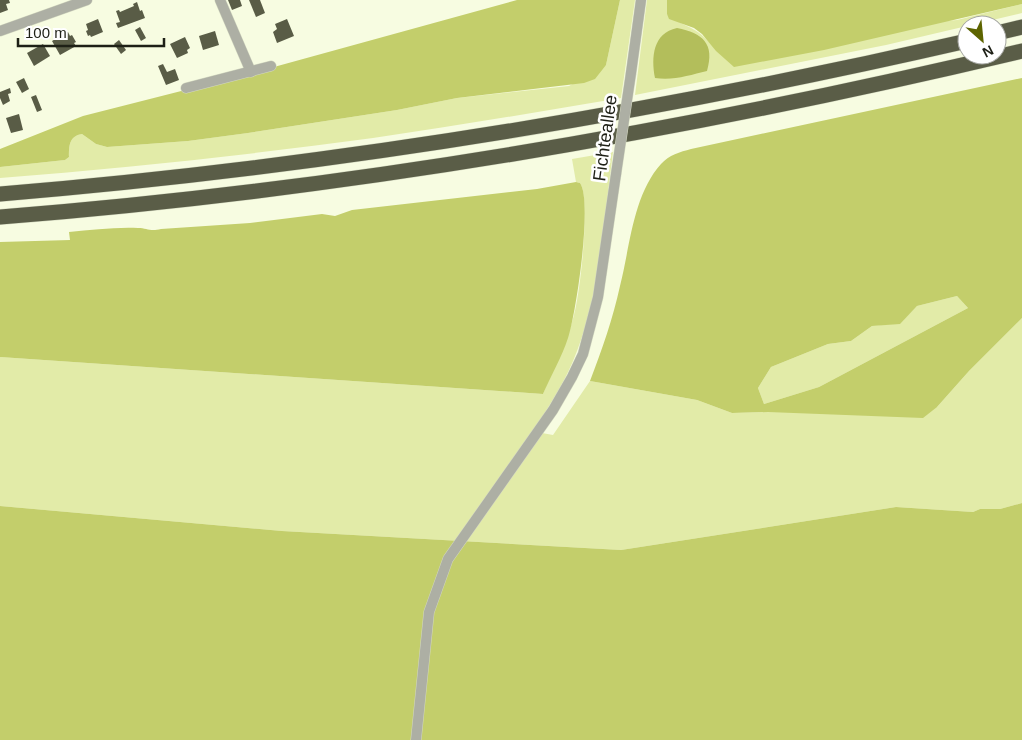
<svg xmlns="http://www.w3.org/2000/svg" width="1022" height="740" viewBox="0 0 1022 740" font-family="Arial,sans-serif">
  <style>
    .green { fill: #e2eba8 }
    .forest { fill: #c3ce6b; fill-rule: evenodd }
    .water { fill: #b3be5b }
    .building { fill: #595c46 }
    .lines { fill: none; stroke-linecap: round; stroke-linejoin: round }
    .minor-casing { stroke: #d4d9c1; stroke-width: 11 }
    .motorway-casing { stroke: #d4d9c1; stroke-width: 16 }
    .minor { stroke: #adafa4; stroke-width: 10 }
    .motorway { stroke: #5a5d47; stroke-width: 15 }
    .minor-bridge-casing { stroke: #d4d9c1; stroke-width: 11; stroke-linecap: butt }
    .minor-bridge { stroke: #adafa4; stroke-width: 10 }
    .labels { text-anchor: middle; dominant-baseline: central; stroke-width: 5; stroke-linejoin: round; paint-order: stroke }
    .street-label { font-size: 18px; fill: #1e2016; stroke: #fff }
  </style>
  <rect width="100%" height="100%" fill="#f7fce1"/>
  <g class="green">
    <path d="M620 0H635L621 98C538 112 456 126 373 138 249 155 125 168 0 178V167L65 160 69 157C69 146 69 136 82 134L96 144 107 147 188 141 248 133 397 110 457 98 569 86 606 65Z"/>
    <path d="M647 0H667V14C681 26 695 26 709 42L957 20 1022 4V13L886 45 635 95Z"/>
    <path d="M613 152C604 217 601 290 577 351 567 379 550 404 535 429L542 433 553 435 590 381 697 400 732 413 937 407 969 371 1022 318V503L1000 509H980L973 512 896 507 621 550 282 531 0 506V357L543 394C553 368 567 342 574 315 580 295 591 198 580 183L576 182 572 159Z"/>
    <polygon points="957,296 968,308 819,387 764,404 758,388 771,367 828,344 851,341 872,326 900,323 917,306"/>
  </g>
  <g class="forest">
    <path d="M517 0H620L606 65 595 79 584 83 457 98 397 110 248 133 188 141 107 147 96 144 82 134C69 136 69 146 69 157L65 160 0 167V149L83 116 252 73Z"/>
    <polygon points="667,0 1022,0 1022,4 824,50 734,67 716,51 702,34 694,28 669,19 667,14"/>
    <path d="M1022 78V318L969 371 937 407 923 418 768 412 732 413 697 400 590 381C602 350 613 318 620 286 630 247 633 195 661 164 669 155 680 152 691 149ZM957 296 968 308 819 387 764 404 758 388 771 367 828 344 851 341 872 326 900 324 917 306Z"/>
    <path d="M576 182 580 183C593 201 576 314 568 338 562 357 551 375 543 394L0 357V242L70 240 69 232C92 230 115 227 138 228 147 228 150 232 161 229L250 223 322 214 335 216 352 210 537 189Z"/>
    <polygon points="1022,503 1022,740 0,740 0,506 282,531 621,550 896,507 973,512 980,509 1000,509"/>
  </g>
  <path class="water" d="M677 28C703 33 715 44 707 71 690 75 673 81 655 78 651 57 653 33 677 28Z"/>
  <g class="building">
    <polygon points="0,0 9,0 10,3 6,4 8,10 0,13"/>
    <polygon points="228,0 240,0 242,6 232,10"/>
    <polygon points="249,0 260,0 265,13 256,17"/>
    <polygon points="137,2 140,11 142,10 145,18 118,28 116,23 120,22 116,11 119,10 120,12 134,6 133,4"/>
    <polygon points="98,19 103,32 91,37 90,35 88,36 86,31 88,30 86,24"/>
    <polygon points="287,19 294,36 277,43 273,32 277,29 275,24"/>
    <polygon points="140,27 146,38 141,41 135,30"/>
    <polygon points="215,31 219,45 203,50 199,36"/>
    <polygon points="68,32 70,36 72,35 76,42 74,43 76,46 60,55 52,41 57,38 56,36 61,33 62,35"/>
    <polygon points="185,37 190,48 187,50 188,53 177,58 170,44"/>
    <polygon points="119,40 126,50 121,54 114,44"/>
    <polygon points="43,44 50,56 34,66 27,53"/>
    <polygon points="163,64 167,72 175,69 179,80 166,85 158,66"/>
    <polygon points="24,78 29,89 22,93 16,82"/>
    <polygon points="10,88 11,93 8,94 10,101 3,105 0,98 0,92"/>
    <polygon points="36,95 42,110 37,112 31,97"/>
    <polygon points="19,114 23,130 11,133 6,118"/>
  </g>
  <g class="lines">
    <defs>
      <g id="minor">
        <polyline points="220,0 251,72"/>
        <polyline points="0,31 87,0"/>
        <polyline points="631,73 641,0"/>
        <polyline points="186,88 271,66"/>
        <polyline points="416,740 429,612 448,559 553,410 572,377 583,354 598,297 616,174"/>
      </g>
      <g id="motorway">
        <polyline points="997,33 1022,27"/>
        <path d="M0 194C326 167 649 114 967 41"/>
        <path d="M0 217C344 190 686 131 1022 51"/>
      </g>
    </defs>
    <use href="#minor" class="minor-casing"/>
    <use href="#motorway" class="motorway-casing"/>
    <use href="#minor" class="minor"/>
    <use href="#motorway" class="motorway"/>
    <defs>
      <polyline id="minor-bridge" points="616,174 631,73"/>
    </defs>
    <use href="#minor-bridge" class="minor-bridge-casing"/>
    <use href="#minor-bridge" class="minor-bridge"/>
  </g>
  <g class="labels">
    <g class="street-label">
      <text transform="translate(605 138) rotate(-82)">Fichteallee</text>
    </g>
  </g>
  <g transform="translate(982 40) rotate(153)"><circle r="24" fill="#ffffff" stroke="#a5a6a2"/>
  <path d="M0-4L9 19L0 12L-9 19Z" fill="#5d6400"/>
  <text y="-8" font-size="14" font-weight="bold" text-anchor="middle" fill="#1e2016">N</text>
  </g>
  <path d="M18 38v8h146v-8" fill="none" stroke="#1e2016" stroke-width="2.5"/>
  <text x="25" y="38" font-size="15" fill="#1e2016" stroke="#ffffff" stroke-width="4" paint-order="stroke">100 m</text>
</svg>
